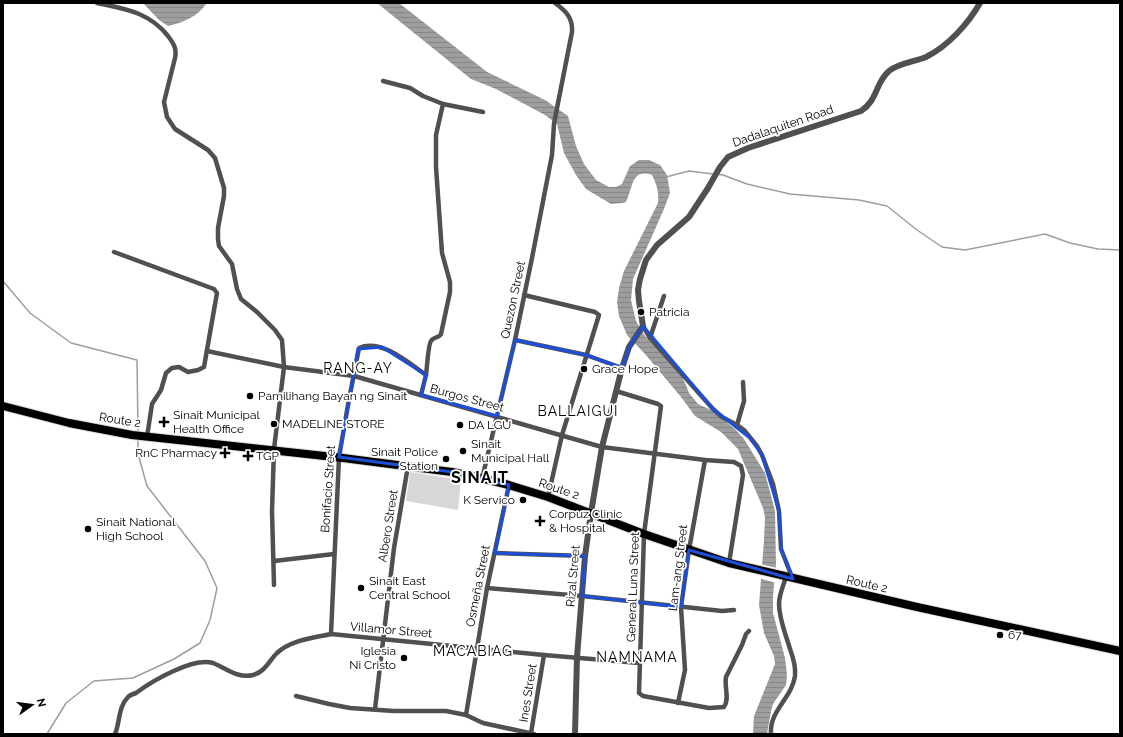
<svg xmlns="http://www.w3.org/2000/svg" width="1123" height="737" viewBox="0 0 1123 737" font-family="Raleway,sans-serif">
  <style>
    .green { fill: #d7d7d7 }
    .water { fill: url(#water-rules) }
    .pier { fill: #fff }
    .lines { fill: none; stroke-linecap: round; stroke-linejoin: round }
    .stream { stroke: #9e9e9e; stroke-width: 1.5 }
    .trunk-casing { stroke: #dbdbdb; stroke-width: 10 }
    .minor { stroke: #505050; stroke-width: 4.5 }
    .tertiary { stroke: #505050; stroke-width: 6 }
    .trunk { stroke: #000; stroke-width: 8 }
    .marked { fill: none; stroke: #1d4ed8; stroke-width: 3; stroke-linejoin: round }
    .poi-dot { fill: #000; stroke: #fff; stroke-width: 1.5 }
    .labels { text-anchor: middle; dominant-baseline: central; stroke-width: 3.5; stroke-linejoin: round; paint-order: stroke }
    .street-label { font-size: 12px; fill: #000; stroke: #fff }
    .poi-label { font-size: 12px; fill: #000; stroke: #fff; text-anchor: start }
    .quarter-label { font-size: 14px; letter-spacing: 1px; fill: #000; stroke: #fff }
    .district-label { font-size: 16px; font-weight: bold; letter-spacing: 1px; fill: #000; stroke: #fff }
  </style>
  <defs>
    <pattern id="water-rules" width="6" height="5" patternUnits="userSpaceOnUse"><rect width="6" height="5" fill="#9e9e9e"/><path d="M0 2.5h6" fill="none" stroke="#868686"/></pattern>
  </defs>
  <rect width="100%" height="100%" fill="#fff"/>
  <polygon class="green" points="410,472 461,480 458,510 406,501"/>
  <g class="water">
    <path d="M143 3H207C197 17 184 22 168 26L159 20Z"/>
    <path d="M377 3H399L487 72 545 100 568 116 576 146 584 164 596 180 609 187H616L622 184 630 166 639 160H649L660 165 667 175 670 193 664 209 633 279 631 300 636 321 645 336 680 373 686 385 689 393 698 404 711 410 735 429 744 439 765 473 775 511 776 564 773 596V613L785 658 787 675 786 685 773 704 771 711 767 734H753L754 716 775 664 774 656 764 633 759 605 764 540 765 517 763 508 738 449 721 432 695 416 681 397 645 354 627 335 619 316 617 302 619 288 624 271 658 203C659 192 657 185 652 175 631 168 633 188 626 202L622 203 611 204 586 189 576 175 564 153 557 124 545 115 496 89 471 79Z"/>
  </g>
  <polygon class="pier" points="760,564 777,568 776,583 759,578"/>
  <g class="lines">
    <g class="stream">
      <polyline points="717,174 723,175 747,184 790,194 859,200 887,206 917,230 942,247 965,250 1045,234 1070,243 1098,249 1120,250"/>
      <polyline points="666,177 689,171 713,174"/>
      <polyline points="3,281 30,313 71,343 137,360 138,432"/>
      <polyline points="47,734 66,703 94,681 133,678 174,659 200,643 210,620 217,588 205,561 147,486 138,454 138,438"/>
    </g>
    <defs>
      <polyline id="trunk" points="3,406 69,423 132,435 343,458 452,472 472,476 509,485 548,497 644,534 729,563 917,607 1120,651"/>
    </defs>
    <use href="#trunk" class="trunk-casing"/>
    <g class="minor">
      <path d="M97 3C125 9 149 12 168 36 174 44 177 49 175 58L164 102 167 117 175 129 208 150 215 158 224 188V196L218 228V239L219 246 232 264 237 289 241 299 257 312 275 330 282 340 284 367 274 449 272 511 274 585"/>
      <polyline points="383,81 410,88 423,96 443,104 483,112"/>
      <polyline points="114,252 214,289 217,293 204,367 198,370 188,372 179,367 172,368 166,373 161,390 152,404 147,437"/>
      <polyline points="524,295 595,312 599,315 562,435 548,497"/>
      <polyline points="643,326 650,338 713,409 722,417 737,425 744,430 757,446 762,455 773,484 779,511 781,549 792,577"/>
      <polyline points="650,338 664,296"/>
      <polyline points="515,340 586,355 622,368"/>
      <polyline points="207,351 284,367 354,376 602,447 705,460 734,462 741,466 743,475 729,563"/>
      <path d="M426 375C427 369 428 345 431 341 433 337 439 338 441 334L450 292V282L442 253 436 167V135L443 104"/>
      <path d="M616 391 658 404 661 406 644 534 639 693 643 696 709 708 724 707C730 699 724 687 726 677L742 645 746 634 749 631"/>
      <polyline points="737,425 744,401 743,382"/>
      <path d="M482 479 515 340 532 258 552 155 554 124 558 103 572 32C573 18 566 11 555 3"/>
      <polyline points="509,485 487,588 466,715 483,723 534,734"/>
      <polyline points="495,553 585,556"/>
      <polyline points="274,561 334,554"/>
      <polyline points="487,588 582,596 722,611 734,610"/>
      <path d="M331 634 339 457 348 405 359 348C381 338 409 363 426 375L421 395"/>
      <polyline points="296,696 329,704 350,708 394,711 446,711 466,715"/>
      <polyline points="678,703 685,670 681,607 689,550 705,460"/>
      <polyline points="375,709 394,548 408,466"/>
      <polyline points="531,733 544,655"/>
      <path d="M115 734C120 723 118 707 128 697 130 695 133 694 136 693 152 681 193 657 213 663 226 668 238 679 253 675 265 672 269 661 277 653 291 640 313 638 331 634L544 655 639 663"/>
      <path d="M771 734C769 711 792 698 795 676 796 667 793 657 790 649 786 635 779 619 779 604 779 595 783 586 786 577"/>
    </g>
    <path class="tertiary" d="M575 734 577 657 585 556 591 513 602 447 622 368 629 347 643 326 639 301 638 290 640 279 646 260 657 245 689 217 708 188 720 167 728 157 748 148 861 111C878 100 875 83 889 71 899 63 914 62 926 57 948 46 968 24 980 3"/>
    <use href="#trunk" class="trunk"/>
  </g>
  <path class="marked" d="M643 326 713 409 750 438 762 455 779 511 781 549 793 579 689 550 681 607 582 596 585 556 495 553 509 485 452 472 339 457 358 349 382 347 426 375 421 395 497 416 515 340 586 355 622 368 629 347Z"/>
  <g class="poi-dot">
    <circle cx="641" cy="312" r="4"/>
    <circle cx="584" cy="369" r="4"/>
    <circle cx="250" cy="396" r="4"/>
    <path d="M162 416h4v4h4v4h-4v4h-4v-4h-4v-4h4z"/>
    <circle cx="274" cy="424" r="4"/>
    <circle cx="460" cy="425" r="4"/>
    <circle cx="463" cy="451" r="4"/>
    <path d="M223 447h4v4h4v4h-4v4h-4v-4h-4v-4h4z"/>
    <path d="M246 450h4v4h4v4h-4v4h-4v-4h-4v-4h4z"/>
    <circle cx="446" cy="459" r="4"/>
    <circle cx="523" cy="500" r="4"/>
    <path d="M538 515h4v4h4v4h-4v4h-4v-4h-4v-4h4z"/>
    <circle cx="88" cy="529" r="4"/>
    <circle cx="361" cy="588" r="4"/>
    <circle cx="1000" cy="635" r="4"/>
    <circle cx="404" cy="658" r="4"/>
  </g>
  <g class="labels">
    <g class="street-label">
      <text transform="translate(783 126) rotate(-19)">Dadalaquiten Road</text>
      <text transform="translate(513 300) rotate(-78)">Quezon Street</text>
      <text transform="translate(467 398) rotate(15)">Burgos Street</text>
      <text transform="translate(120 420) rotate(9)">Route 2</text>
      <text transform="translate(328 489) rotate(-86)">Bonifacio Street</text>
      <text transform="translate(559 489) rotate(19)">Route 2</text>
      <text transform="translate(388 526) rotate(-81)">Albero Street</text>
      <text transform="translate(678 568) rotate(-83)">Lam-ang Street</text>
      <text transform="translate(573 576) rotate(-85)">Rizal Street</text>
      <text transform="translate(867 584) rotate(13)">Route 2</text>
      <text transform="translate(478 586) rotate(-79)">Osmeña Street</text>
      <text transform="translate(633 587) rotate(-88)">General Luna Street</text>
      <text transform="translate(391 630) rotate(5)">Villamor Street</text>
      <text transform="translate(528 693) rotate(-81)">Ines Street</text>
    </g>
    <g class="poi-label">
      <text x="649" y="312">Patricia</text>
      <text x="592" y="369">Grace Hope</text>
      <text x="258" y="396">Pamilihang Bayan ng Sinait</text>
      <text x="173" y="415">Sinait Municipal<tspan x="173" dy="14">Health Office</tspan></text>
      <text x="282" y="424">MADELINE STORE</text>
      <text x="468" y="425">DA LGU</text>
      <text x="471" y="444">Sinait<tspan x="471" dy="14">Municipal Hall</tspan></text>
      <text x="438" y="452" text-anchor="end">Sinait Police<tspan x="438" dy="14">Station</tspan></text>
      <text x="217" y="453" text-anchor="end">RnC Pharmacy</text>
      <text x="256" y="456">TGP</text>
      <text x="515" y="500" text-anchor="end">K Servico</text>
      <text x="549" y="514">Corpuz Clinic<tspan x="549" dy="14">&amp; Hospital</tspan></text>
      <text x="96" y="522">Sinait National<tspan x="96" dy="14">High School</tspan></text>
      <text x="369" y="581">Sinait East<tspan x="369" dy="14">Central School</tspan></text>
      <text x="1008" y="635">67</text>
      <text x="396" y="651" text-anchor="end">Iglesia<tspan x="396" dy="14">Ni Cristo</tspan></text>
    </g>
    <g class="quarter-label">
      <text x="358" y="368">RANG-AY</text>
      <text x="578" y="411">BALLAIGUI</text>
      <text x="473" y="651">MACABIAG</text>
      <text x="637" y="657">NAMNAMA</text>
    </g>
    <g class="district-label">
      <text x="480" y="477">SINAIT</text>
    </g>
  </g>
  <rect width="1123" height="737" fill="none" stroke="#000000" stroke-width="8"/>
  <g transform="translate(32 705) rotate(76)" stroke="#ffffff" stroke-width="3" paint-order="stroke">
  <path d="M0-3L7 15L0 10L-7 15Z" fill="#000000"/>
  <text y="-6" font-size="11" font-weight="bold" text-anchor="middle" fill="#000000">N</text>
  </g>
</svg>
